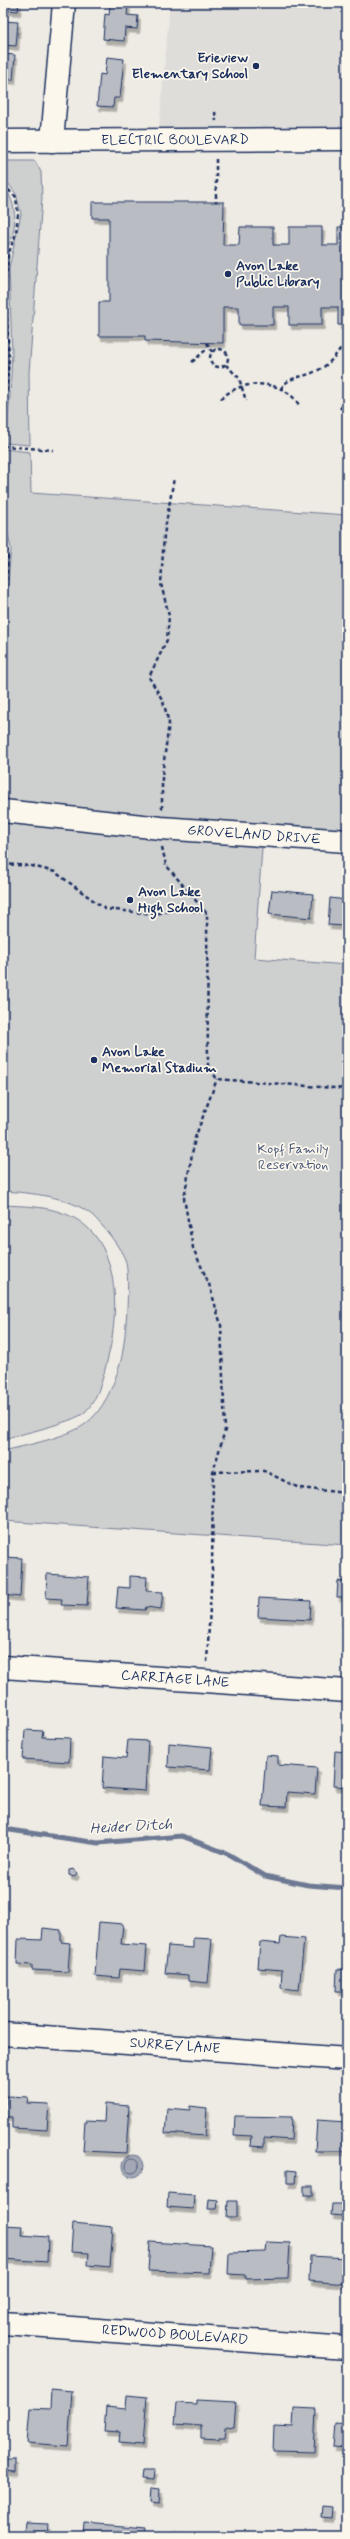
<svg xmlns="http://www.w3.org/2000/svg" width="350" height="2539" viewBox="0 0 350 2539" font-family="Mynerve,sans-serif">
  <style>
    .built { fill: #deddda }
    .green { fill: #cecfcf; stroke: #747f96 }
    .water { fill: #a3a8b4; stroke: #6d7892 }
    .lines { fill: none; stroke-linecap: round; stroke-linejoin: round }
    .shore { stroke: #515f80; stroke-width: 1 }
    .stream { stroke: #6d7892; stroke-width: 5 }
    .building { fill: #b9bcc3; stroke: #1b2f5e; filter: url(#shadow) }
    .minor-casing { stroke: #1b2f5e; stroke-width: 25 }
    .path { stroke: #1b2f5e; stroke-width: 2.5; stroke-dasharray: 4 3; stroke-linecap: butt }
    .minor { stroke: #fbf7ec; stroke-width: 22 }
    .poi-dot { fill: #1b2f5e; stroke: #fbf7ec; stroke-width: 1.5 }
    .labels { text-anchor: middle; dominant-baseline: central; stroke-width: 3.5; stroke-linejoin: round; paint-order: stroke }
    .poi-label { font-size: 14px; font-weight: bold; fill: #1b2f5e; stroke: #fbf7ec; text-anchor: start }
    .street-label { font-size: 14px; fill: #1b2f5e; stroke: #fbf7ec }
    .park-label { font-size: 14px; fill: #48577a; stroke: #fbf7ec }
    .water-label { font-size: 15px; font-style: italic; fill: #445378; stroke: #fbf7ec }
  </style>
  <defs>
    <filter id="shadow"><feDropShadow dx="2.5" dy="4.5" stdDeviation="0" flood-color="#0004"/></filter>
  </defs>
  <rect width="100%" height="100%" fill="#eeebe4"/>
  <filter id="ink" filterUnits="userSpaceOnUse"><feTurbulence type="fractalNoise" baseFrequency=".025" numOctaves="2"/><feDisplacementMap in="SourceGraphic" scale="8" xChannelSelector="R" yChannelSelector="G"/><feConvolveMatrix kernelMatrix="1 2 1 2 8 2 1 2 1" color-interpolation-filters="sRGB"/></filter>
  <g filter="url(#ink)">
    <polygon class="built" points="170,3 347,3 347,129 159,129"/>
    <g class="green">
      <polygon points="3,161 35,161 41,172 42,198 29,373 30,445 5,443 10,396 12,353 9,268 21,214 16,194 8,183 3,181"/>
      <path d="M3 188C19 199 18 240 3 251Z"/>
      <polygon points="3,310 7,351 3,409"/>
      <polygon points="4,449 30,452 31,493 347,515 347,836 3,806 3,634 11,549 3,509"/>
      <path d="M3 811 263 835 254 958 347 965V1545L3 1521V1451C24 1446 67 1437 84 1425 103 1412 114 1385 120 1364 126 1345 130 1281 126 1262 122 1249 102 1224 92 1215 69 1196 31 1193 3 1191Z"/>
      <path d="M3 1205C22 1206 42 1206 60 1212 118 1230 120 1300 110 1349 105 1369 100 1399 84 1413 73 1422 19 1435 3 1439Z"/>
    </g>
    <circle class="water" cx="133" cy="2166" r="11"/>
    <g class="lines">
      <circle class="shore" cx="132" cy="2166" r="7"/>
      <polyline class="stream" points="3,1829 98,1843 182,1836 228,1854 265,1876 308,1885 347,1888"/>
    </g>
    <g class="building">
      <polygon points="3,3 19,3 18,11 3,10"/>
      <polygon points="110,4 128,5 127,15 138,16 137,29 125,28 124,41 103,39 105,14 109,15"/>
      <polygon points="3,21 18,22 16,46 3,45"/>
      <polygon points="3,54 15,55 13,80 4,79 3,90"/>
      <polygon points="107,57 124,59 120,98 114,98 113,107 97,106 100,74 105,75"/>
      <polygon points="92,202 224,202 223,245 239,245 240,227 273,227 273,245 289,245 289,227 322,227 322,245 338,245 338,227 347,227 347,325 338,325 338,307 322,307 322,325 289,325 289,307 273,307 273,325 239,325 239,307 223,307 223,343 145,341 145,336 99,336 99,302 109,302 109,218 92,218"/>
      <polygon points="272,890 313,894 311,918 269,914"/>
      <polygon points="330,898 347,900 347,936 343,935 344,926 328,925"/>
      <polygon points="3,1557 22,1558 20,1597 3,1595"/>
      <polygon points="47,1574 89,1577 87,1606 61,1605 62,1599 46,1598"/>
      <polygon points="130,1576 147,1577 146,1591 163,1592 161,1609 146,1607 145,1610 116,1608 118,1587 130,1588"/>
      <polygon points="345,1577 347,1577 347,1626 342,1625 344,1597 337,1597 338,1581 344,1582"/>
      <polygon points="259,1598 311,1601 310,1620 258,1617"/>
      <polygon points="25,1730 43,1731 42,1737 70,1738 69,1762 23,1759"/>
      <polygon points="128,1740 148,1741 145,1791 102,1788 104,1756 126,1758"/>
      <polygon points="169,1743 212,1747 210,1770 168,1767"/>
      <polygon points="335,1751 347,1752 347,1787 333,1786"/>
      <polygon points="266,1755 278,1756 278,1765 317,1768 315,1794 287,1792 286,1807 262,1806"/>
      <polygon points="74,1869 77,1873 74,1877 69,1875 69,1870"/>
      <polygon points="99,1922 123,1924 121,1944 147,1946 145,1971 120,1969 119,1978 95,1976"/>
      <polygon points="43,1928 61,1930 61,1942 70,1943 68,1972 32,1970 32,1965 17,1964 18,1939 42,1940"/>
      <polygon points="281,1937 304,1939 299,1990 281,1988 282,1970 258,1968 260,1942 280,1944"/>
      <polygon points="193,1938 212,1939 208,1983 188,1981 188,1975 165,1973 168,1946 193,1948"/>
      <polygon points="337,1969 347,1970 347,1991 336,1991"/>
      <polygon points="7,2096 28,2097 27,2103 49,2104 47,2130 12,2128 12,2117 5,2117"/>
      <polygon points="105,2104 129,2106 126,2153 83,2151 85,2121 104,2122"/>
      <polygon points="190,2106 207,2108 205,2136 165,2133 167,2108 190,2110"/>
      <polygon points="235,2116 292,2117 291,2140 264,2138 264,2147 250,2146 251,2136 234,2135"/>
      <polygon points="317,2120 347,2122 347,2151 315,2151"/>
      <polygon points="287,2170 296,2171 295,2183 287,2183"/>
      <rect x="304" y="2186" width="9" height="9"/>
      <polygon points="168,2193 194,2195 193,2209 167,2207"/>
      <polygon points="209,2199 218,2200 217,2209 208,2209"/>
      <polygon points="228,2201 237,2201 237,2217 227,2217"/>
      <polygon points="332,2204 345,2204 344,2216 331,2215"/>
      <polygon points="73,2223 113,2227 110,2267 88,2265 89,2253 71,2252"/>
      <polygon points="3,2225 22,2226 21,2235 48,2237 47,2262 3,2259"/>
      <polygon points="150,2242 211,2246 209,2273 148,2271"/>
      <polygon points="266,2242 290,2243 288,2278 245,2279 245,2275 228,2274 229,2253 265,2252"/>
      <polygon points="310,2256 347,2258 347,2284 309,2281"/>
      <polygon points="51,2389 72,2391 68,2446 27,2443 30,2408 50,2409"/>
      <polygon points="127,2395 147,2397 143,2444 119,2442 120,2432 104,2431 106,2407 126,2409"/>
      <polygon points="197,2400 236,2402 234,2428 226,2427 225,2437 219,2437 219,2439 201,2438 201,2426 175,2424 177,2403 197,2404"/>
      <polygon points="294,2408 316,2409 314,2452 273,2451 274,2426 293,2427"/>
      <polygon points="335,2424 347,2425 347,2448 333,2447"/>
      <polygon points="3,2459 16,2459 16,2471 3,2470"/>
      <polygon points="142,2471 154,2471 153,2480 141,2479"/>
      <polygon points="152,2488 160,2489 159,2503 151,2502"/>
      <polygon points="322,2506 332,2507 331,2518 321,2517"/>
      <polygon points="25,2523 48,2524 47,2536 9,2536 9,2533 24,2533"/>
      <polygon points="85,2523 147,2528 146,2536 84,2536"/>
      <polygon points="174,2531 194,2533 194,2536 174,2536"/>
    </g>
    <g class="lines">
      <defs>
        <g id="minor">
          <polyline points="3,141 347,139"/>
          <polyline points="52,141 64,3"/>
          <polyline points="3,811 161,828 347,841"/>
          <polyline points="3,1667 347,1691"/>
          <polyline points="3,2034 347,2059"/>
          <polyline points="3,2323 347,2348"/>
        </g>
      </defs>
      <use href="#minor" class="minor-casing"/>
      <g class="path">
        <polyline points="215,112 216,121"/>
        <polyline points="216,159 216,202"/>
        <polyline points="3,185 16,197 18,214 16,233 8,255 5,285 9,358 3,434"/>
        <polyline points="207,343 212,352"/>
        <circle cx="219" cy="358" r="9"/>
        <polyline points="192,362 208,348"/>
        <polyline points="226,365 239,378 246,401"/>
        <path d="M281 389C288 376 302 378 314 372 327 367 335 357 342 346"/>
        <path d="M221 399C241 378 284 379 299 405"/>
        <polyline points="340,409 347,400"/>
        <polyline points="3,446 53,450"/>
        <polyline points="3,521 8,558 3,610"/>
        <polyline points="162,809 162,776 169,723 163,701 149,677 167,640 169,616 161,584 164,535 174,478"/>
        <polyline points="162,847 166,865 207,914 208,1066 217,1079 347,1089"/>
        <polyline points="3,864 32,866 55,872 105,909 154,914 182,909 207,913"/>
        <polyline points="213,1472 264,1471 299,1488 347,1493"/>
        <polyline points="207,1662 212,1571 213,1472 225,1430 221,1325 209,1284 193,1248 184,1198 195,1138 217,1079"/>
      </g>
      <use href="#minor" class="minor"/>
    </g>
  </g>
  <g class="poi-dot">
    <circle cx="256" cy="66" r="4"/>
    <circle cx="228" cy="274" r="4"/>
    <circle cx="130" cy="900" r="4"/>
    <circle cx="94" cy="1060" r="4"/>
  </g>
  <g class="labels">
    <g class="poi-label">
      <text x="248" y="58" text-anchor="end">Erieview<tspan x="248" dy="16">Elementary School</tspan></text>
      <text x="236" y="266">Avon Lake<tspan x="236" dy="16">Public Library</tspan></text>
      <text x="138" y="892">Avon Lake<tspan x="138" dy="16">High School</tspan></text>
      <text x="102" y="1052">Avon Lake<tspan x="102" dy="16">Memorial Stadium</tspan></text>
    </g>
    <g class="street-label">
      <text x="175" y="140">ELECTRIC BOULEVARD</text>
      <text transform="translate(254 835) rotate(4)">GROVELAND DRIVE</text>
      <text transform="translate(175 1679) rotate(4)">CARRIAGE LANE</text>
      <text transform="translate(175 2046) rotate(4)">SURREY LANE</text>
      <text transform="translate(175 2335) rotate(4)">REDWOOD BOULEVARD</text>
    </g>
    <g class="park-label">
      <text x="293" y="1149">Kopf Family<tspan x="293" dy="16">Reservation</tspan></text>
    </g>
    <g class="water-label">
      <text transform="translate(131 1827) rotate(-3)">Heider Ditch</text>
    </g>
  </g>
  <rect width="350" height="2539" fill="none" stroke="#fbf7ec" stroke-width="16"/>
  <rect x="8" y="8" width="334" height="2523" fill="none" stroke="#1b2f5e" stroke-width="1.5" filter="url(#ink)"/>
</svg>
